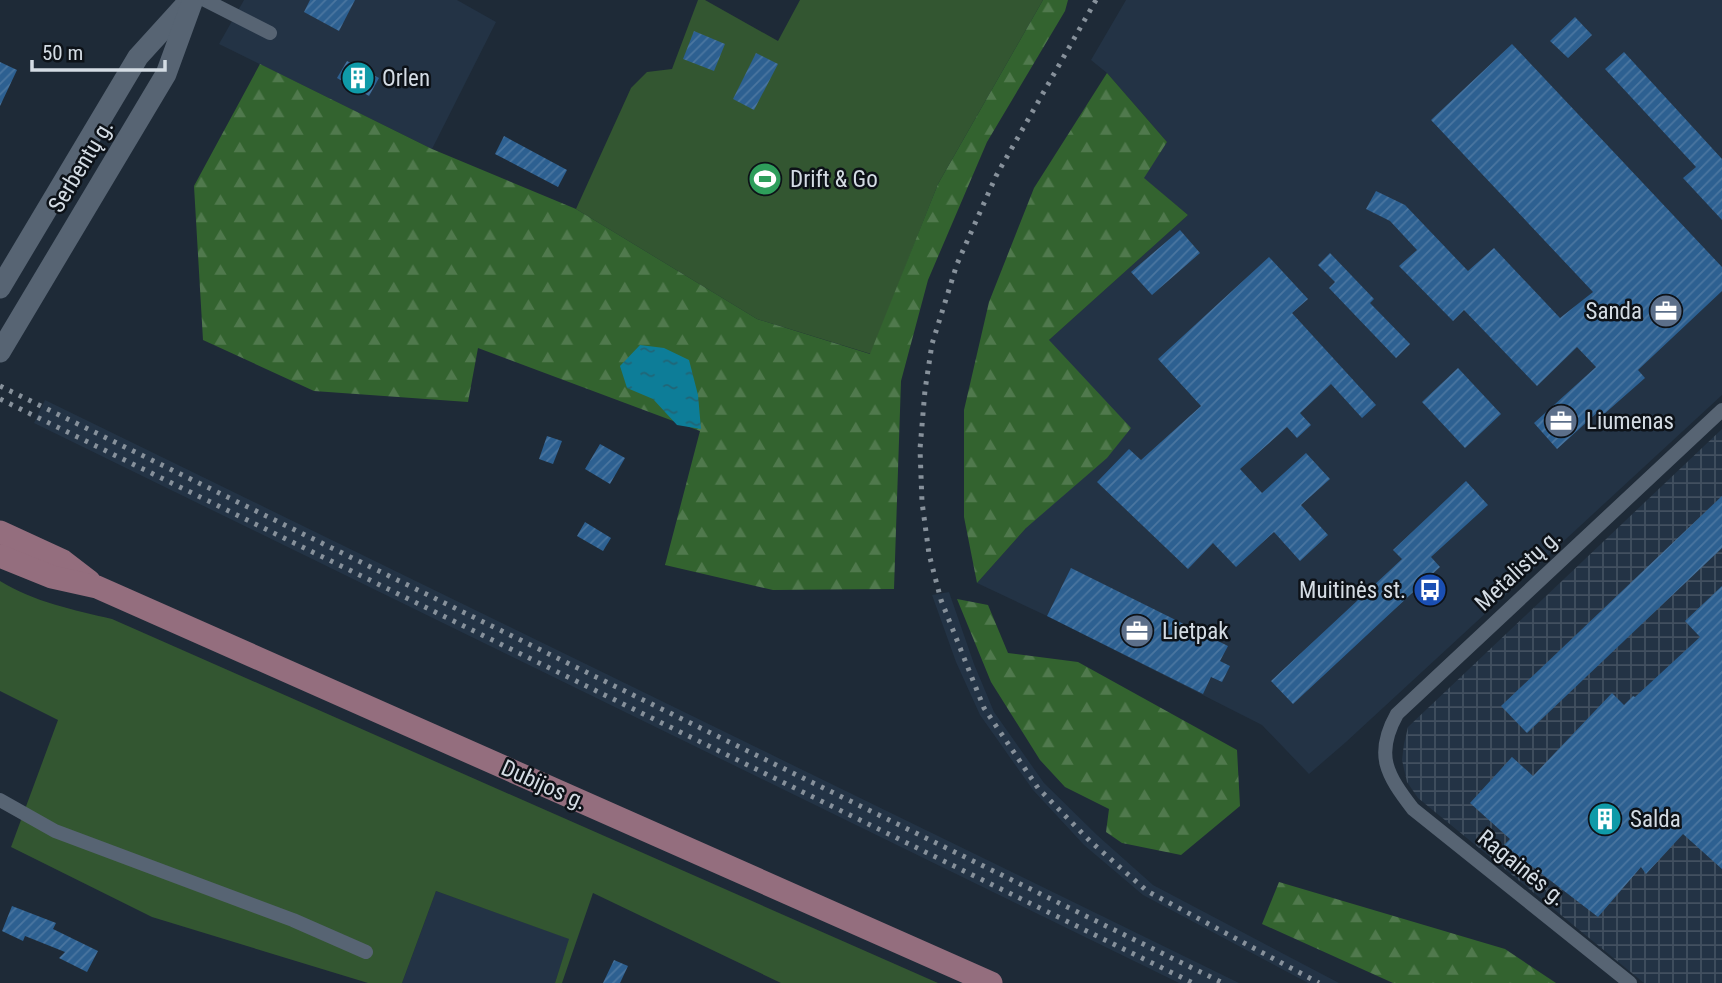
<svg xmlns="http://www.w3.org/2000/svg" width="1722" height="983" viewBox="0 0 1722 983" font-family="'Roboto Condensed',sans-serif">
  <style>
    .built { fill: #233345 }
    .industrial { fill: url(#industrial-grid) }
    .grass { fill: #335631 }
    .forest { fill: url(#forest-firs) }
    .water { fill: url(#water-ripples) }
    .building { fill: url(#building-hatch) }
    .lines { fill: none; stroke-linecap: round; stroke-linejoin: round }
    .minor { stroke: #576473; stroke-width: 14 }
    .secondary { stroke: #576473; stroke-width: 21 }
    .primary { stroke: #946e7e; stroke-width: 23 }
    .rail { stroke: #87919b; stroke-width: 5; stroke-dasharray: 3.5 7; stroke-linecap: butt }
    .labels { text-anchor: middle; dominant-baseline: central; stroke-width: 5; stroke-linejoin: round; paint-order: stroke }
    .poi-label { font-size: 23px; fill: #d4dce4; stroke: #0d1218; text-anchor: start }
    .street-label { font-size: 23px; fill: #d4dce4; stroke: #0d1218 }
  </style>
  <defs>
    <pattern id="industrial-grid" width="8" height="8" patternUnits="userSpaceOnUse" patternTransform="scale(1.75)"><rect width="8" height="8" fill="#233345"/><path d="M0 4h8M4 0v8" fill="none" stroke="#425060"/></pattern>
    <pattern id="forest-firs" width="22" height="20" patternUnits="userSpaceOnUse" patternTransform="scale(1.75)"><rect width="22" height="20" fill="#33632f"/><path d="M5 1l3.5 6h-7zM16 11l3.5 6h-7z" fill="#50794d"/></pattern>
    <pattern id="water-ripples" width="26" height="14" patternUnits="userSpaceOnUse" patternTransform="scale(1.75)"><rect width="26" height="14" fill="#0d7d98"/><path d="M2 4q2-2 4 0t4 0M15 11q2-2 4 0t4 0" fill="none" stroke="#216576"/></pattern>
    <pattern id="building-hatch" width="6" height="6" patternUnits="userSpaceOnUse" patternTransform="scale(1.75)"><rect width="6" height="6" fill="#2d6091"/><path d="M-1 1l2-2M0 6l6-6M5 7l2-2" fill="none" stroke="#4b76a0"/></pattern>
  </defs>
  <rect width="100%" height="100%" fill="#1e2a37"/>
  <g class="built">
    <polygon points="244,0 457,0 496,22 432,149 219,44"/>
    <polygon points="1126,0 1722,0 1722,395 1346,742 1309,774 1262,725 1047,616 977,583 1026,528 1049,340 1188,215 1143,178 1167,142 1107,73 1091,60"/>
    <polygon points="45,400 1239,983 1179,983 34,423"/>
    <polygon points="949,592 974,664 994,712 1044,783 1097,835 1153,885 1339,983 1308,983 1143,895 1084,845 1033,790 980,715 956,662 932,595"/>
    <polygon points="436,891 570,939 555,983 402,983"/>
  </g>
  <polygon class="industrial" points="1722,429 1722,983 1644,983 1418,798 1407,782 1402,760 1404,744 1408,727"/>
  <g class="grass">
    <polygon points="698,0 705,0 778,41 800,0 1043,0 938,184 871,354 757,319 576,209 631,88 647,72 672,69"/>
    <path d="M0 581C34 602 74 610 112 619L938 983H781L593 893 562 983H555L569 939 436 891 402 983H368L152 917 11 847 58 720 0 691Z"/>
  </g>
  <g class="forest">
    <polygon points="1043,0 1068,0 1065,11 987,142 928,280 901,381 894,589 773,590 665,565 700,431 478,348 468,402 314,391 203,340 194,186 260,64 432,149 576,209 757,319 870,354 938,184"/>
    <polygon points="1107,73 1167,142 1144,178 1188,215 1049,340 1131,428 1107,458 1026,528 977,583 964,517 964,410 989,302 1034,188"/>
    <polygon points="957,599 988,605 1008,653 1078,662 1237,750 1240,806 1181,855 1122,843 1106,832 1109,809 1065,787 1040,760 991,682"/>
    <polygon points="1279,882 1505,949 1556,983 1393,983 1262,924"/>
  </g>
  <polygon class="water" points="640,345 664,348 689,360 698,395 701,429 677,425 653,399 627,388 620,366"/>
  <g class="building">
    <polygon points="310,0 355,0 339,31 304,12"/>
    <polygon points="1575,17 1592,35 1568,58 1550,41"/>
    <polygon points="694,31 725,44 714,71 683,59"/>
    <polygon points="1512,44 1722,267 1722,291 1638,370 1645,378 1603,415 1599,411 1557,449 1534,423 1596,367 1577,347 1537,386 1464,310 1453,321 1399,266 1417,250 1390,221 1366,209 1376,191 1405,205 1468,271 1494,248 1560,318 1593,292 1431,120"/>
    <polygon points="1624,52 1722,159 1722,220 1683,178 1696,167 1605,69"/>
    <polygon points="756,53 778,64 754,110 733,99"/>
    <polygon points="347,61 379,78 369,96 337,78"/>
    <polygon points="0,62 17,70 0,106"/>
    <polygon points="504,136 567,170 558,187 495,154"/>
    <polygon points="1180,230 1200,253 1152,295 1131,272"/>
    <polygon points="1330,253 1374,299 1370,303 1410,344 1396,358 1329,288 1335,282 1318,265"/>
    <polygon points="1269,257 1308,299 1292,313 1376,405 1362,418 1331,384 1300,413 1311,425 1297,438 1287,427 1240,469 1262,493 1306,453 1330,479 1301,505 1328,535 1300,561 1274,532 1236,567 1213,543 1188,569 1097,482 1129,449 1141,460 1201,406 1158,359"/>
    <polygon points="1458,368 1501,414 1465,448 1422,402"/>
    <polygon points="547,436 562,441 553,464 539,459"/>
    <polygon points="600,444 625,458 610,484 585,469"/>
    <polygon points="1466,481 1488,505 1431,557 1440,567 1293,704 1271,681 1402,559 1393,550"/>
    <polygon points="1722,496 1722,548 1527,733 1501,706"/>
    <polygon points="585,522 611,538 603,551 577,536"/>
    <polygon points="1071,568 1228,646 1220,661 1230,666 1222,682 1211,677 1203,694 1047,616"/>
    <polygon points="1722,586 1722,869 1683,834 1646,874 1641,867 1598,917 1504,845 1510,839 1470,803 1512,757 1533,776 1612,693 1624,705 1633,696 1635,697 1700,637 1685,621"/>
    <polygon points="12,906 56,923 53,929 98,951 87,972 59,958 65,952 25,936 23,941 2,931"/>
    <polygon points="614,960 628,966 620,983 603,983"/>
  </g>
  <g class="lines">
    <g class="minor">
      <polyline points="205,0 270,33"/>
      <polyline points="0,800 55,831 293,920 366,952"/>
      <path d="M1630 983 1413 809C1387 775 1374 755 1397 714L1722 410"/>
    </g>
    <g class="secondary">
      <polyline points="0,288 138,57 188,2"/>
      <polyline points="0,352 166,74 193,0"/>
    </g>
    <g class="primary">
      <polyline points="0,532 63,561 89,581"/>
      <polyline points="0,556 52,577 97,587 991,983"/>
    </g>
    <g class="rail">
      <polyline points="1096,0 996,176 957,264 932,344 925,390 920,449 922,502 929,554 941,600 984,708 1038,788 1090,841 1147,891 1319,983"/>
      <polyline points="0,386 1223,983"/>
      <polyline points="0,399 1193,983"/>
    </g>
  </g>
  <defs>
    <symbol id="building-disc" viewBox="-11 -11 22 22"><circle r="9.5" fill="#0f9aa8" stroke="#0d1218"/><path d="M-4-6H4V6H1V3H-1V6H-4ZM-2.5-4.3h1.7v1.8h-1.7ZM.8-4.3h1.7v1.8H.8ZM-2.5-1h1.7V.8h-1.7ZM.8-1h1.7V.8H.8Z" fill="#fff"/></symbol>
    <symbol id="stadium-disc" viewBox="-11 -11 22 22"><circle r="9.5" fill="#2e9e5b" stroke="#0d1218"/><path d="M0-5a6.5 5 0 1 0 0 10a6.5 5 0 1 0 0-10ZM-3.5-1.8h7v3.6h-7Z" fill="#fff"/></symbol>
    <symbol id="office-disc" viewBox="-11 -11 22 22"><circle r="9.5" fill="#5c6f8a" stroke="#0d1218"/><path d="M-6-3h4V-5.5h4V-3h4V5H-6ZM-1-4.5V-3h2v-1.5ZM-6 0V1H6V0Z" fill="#fff"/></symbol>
    <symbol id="bus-disc" viewBox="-11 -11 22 22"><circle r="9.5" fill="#1a4fb4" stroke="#0d1218"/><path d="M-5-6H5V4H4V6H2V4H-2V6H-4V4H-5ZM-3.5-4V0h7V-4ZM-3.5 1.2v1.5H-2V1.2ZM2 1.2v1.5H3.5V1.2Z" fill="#fff"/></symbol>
  </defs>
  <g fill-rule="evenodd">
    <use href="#building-disc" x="339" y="59" width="38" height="38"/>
    <use href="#stadium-disc" x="746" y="160" width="38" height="38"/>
    <use href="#office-disc" x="1647" y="292" width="38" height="38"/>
    <use href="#office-disc" x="1542" y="402" width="38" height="38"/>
    <use href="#bus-disc" x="1411" y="571" width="38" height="38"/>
    <use href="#office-disc" x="1118" y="612" width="38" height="38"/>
    <use href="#building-disc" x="1586" y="800" width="38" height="38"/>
  </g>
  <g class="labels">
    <g class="poi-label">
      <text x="382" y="78">Orlen</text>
      <text x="790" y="179">Drift &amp; Go</text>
      <text x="1642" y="311" text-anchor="end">Sanda</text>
      <text x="1586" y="421">Liumenas</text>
      <text x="1406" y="590" text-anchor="end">Muitinės st.</text>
      <text x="1162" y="631">Lietpak</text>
      <text x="1630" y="819">Salda</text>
    </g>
    <g class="street-label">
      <text transform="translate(81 166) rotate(-59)">Serbentų g.</text>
      <text transform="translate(1518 570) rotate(-43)">Metalistų g.</text>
      <text transform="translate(544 785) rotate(24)">Dubijos g.</text>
      <text transform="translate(1522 868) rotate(39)">Ragainės g.</text>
    </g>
  </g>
  <path d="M32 60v10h133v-10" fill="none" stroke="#d4dce4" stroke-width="3.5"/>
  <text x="42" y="60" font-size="21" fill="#d4dce4" stroke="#0d1218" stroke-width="5" paint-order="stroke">50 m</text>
</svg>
